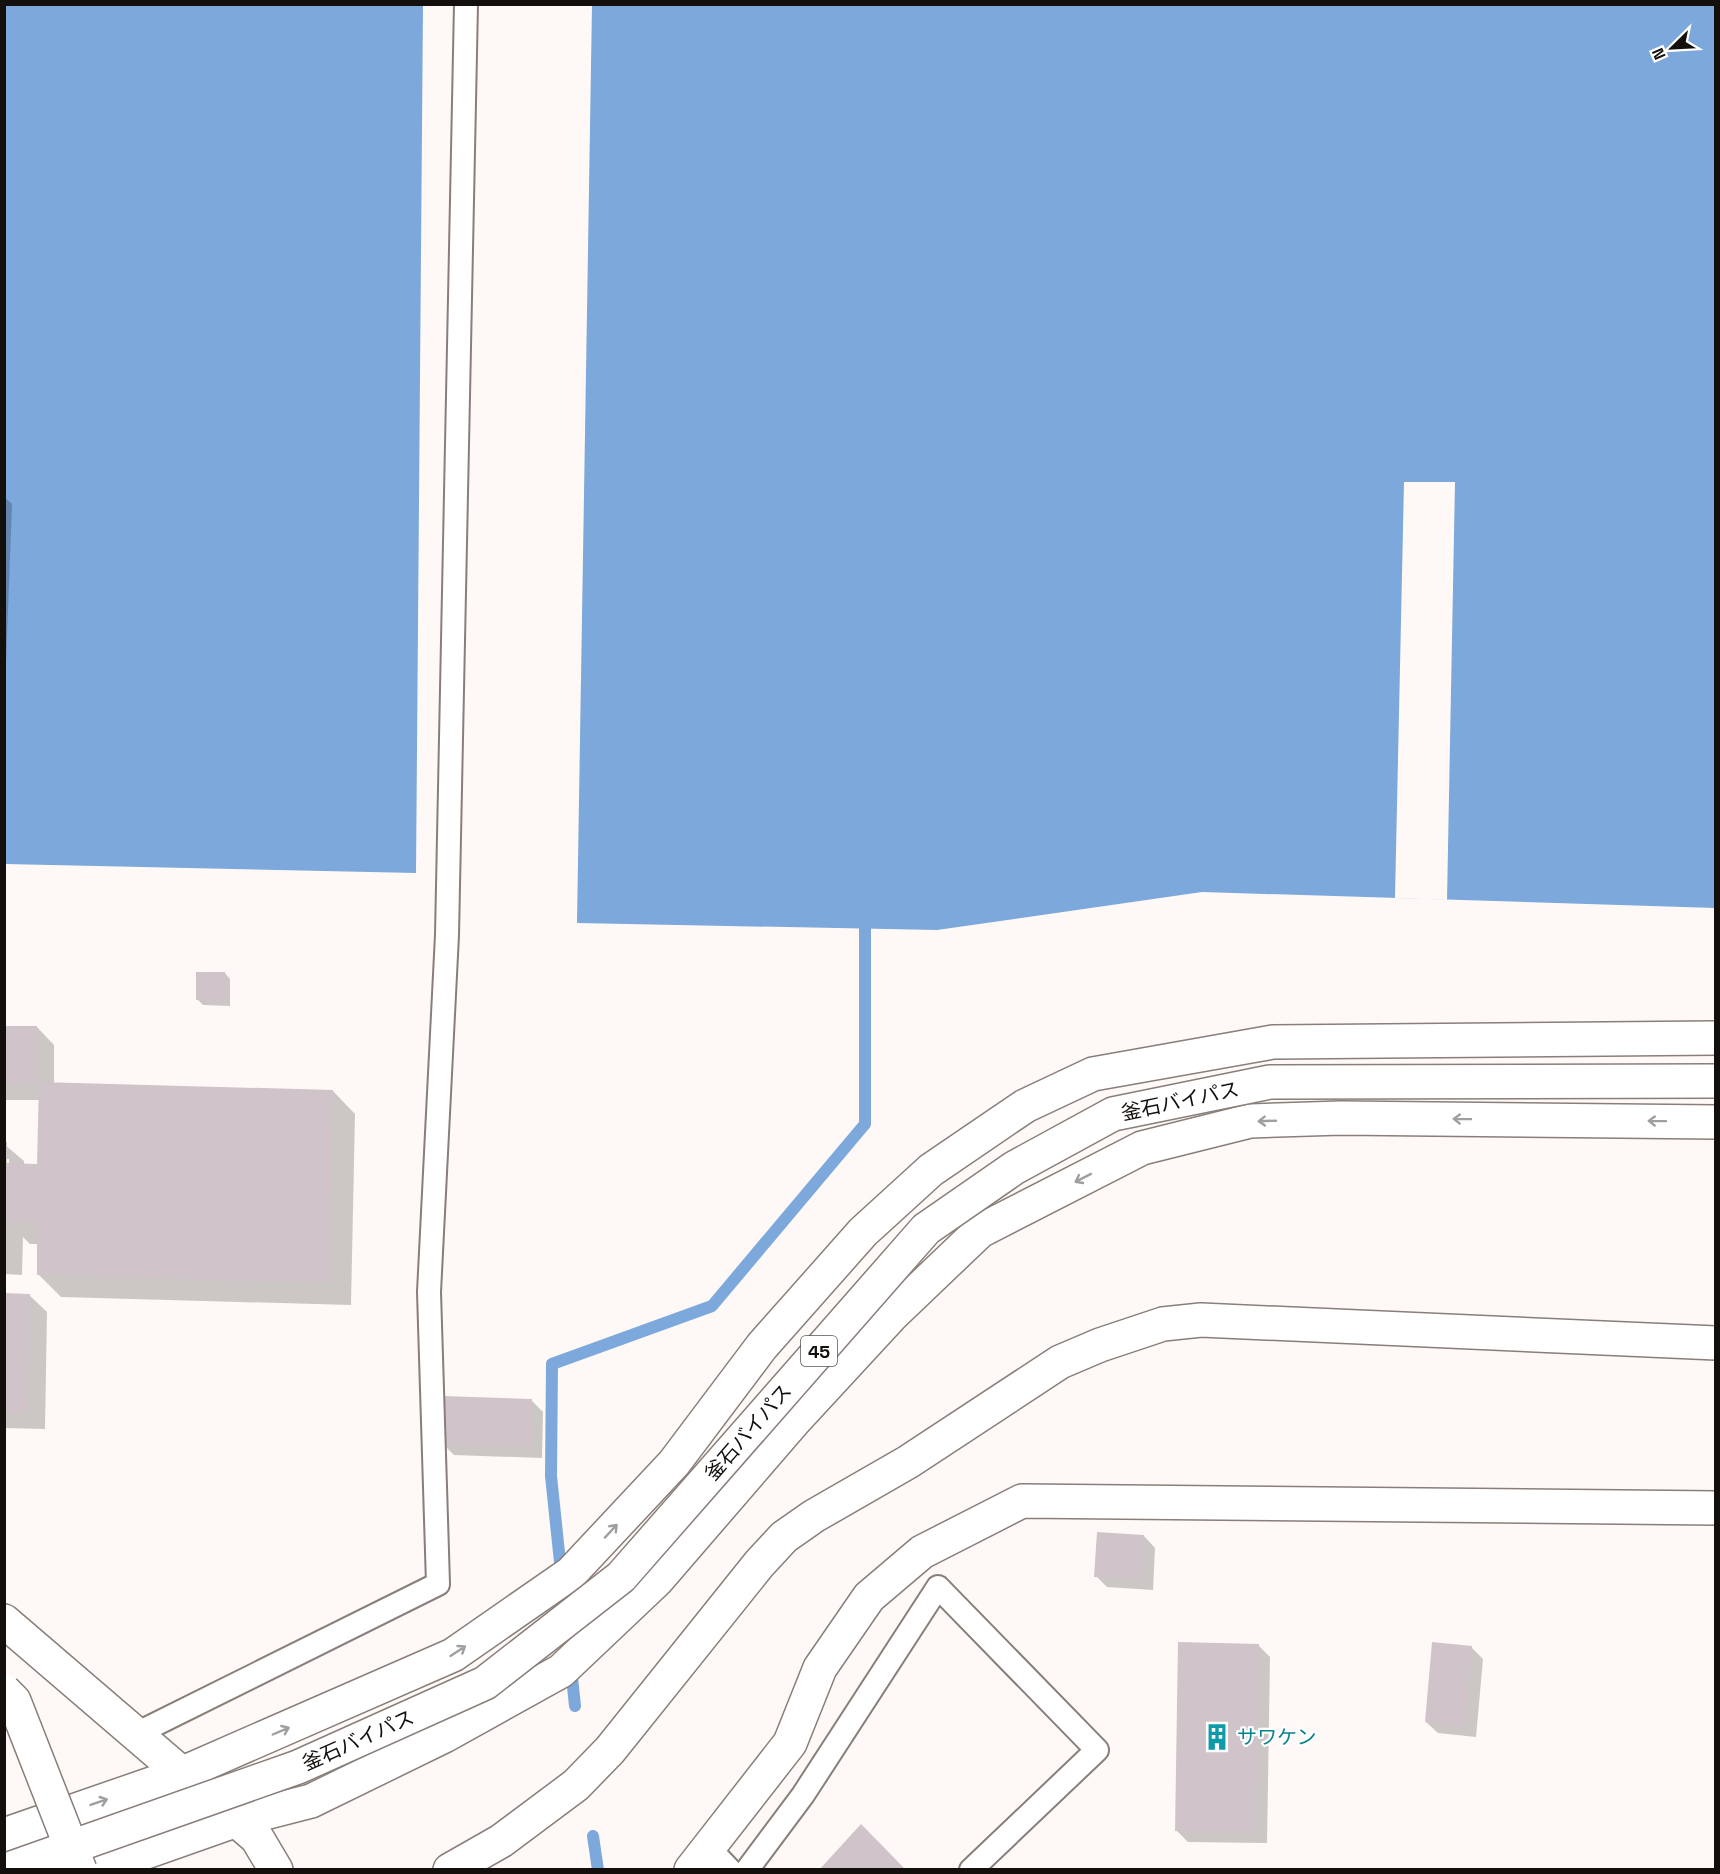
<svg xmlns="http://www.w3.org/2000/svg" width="1720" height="1874" viewBox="0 0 1720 1874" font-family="'Space Grotesk','Noto Sans JP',sans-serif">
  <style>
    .water { fill: #7ca8db }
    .pier { fill: #fef9f7 }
    .shadow { fill: #0003; fill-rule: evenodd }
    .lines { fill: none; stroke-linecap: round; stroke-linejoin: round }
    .stream { stroke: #7ca8db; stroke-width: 12 }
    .building { fill: #d0c4ca }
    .service-casing { stroke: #897e79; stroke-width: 26 }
    .pedestrian-casing { stroke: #897e79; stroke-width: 36 }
    .minor-casing { stroke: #897e79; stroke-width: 36 }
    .tertiary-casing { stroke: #897e79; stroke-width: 36 }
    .service { stroke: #fff; stroke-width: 22 }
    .pedestrian { stroke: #fff; stroke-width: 33 }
    .minor { stroke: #fff; stroke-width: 33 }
    .tertiary { stroke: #fff; stroke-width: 33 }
    .pedestrian-bridge-casing { stroke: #897e79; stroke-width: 36; stroke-linecap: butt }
    .trunk-bridge-casing { stroke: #897e79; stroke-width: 36; stroke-linecap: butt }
    .pedestrian-bridge { stroke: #fff; stroke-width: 33 }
    .trunk-bridge { stroke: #fff; stroke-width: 33 }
    .oneway { stroke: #a19f9e }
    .labels { text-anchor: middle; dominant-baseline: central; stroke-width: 4.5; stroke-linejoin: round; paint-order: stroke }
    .shield { fill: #fff; stroke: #5a5756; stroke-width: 1.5 }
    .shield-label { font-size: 18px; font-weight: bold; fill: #130f0d }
    .street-label { font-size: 20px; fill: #130f0d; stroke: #fff }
    .culture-label { font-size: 20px; fill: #0d838f; stroke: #fff; text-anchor: start }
  </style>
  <rect width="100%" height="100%" fill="#fef9f7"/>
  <g class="water">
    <polygon points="5,4 423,5 416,873 5,864"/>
    <polygon points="592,5 1715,5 1715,908 1202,892 937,930 577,923"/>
  </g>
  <polygon class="pier" points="1404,482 1455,482 1447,900 1395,898"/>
  <g class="shadow">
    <polygon points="4,497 12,504 4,717"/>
    <polygon points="225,973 230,979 230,1006 203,1005 198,1000"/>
    <path d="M37 1027 54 1045V1084L333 1091 355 1114 351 1305 61 1297 38 1274V1244H30L23 1237 22 1275 4 1274V1144L24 1161V1165H38L40 1100H4V1028ZM6 1159H9L8 1187Z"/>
    <polygon points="4,1295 29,1295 47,1312 45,1429 4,1428"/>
    <polygon points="532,1401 543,1412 542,1458 454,1455 443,1444"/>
    <polygon points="1144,1536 1155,1548 1153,1590 1107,1587 1096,1576"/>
    <polygon points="1258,1645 1270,1657 1267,1843 1188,1842 1176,1830"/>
    <polygon points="1471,1647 1483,1659 1476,1737 1438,1733 1426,1722"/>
  </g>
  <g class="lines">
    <g class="stream">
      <polyline points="575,1706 551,1476 552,1364 712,1306 865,1124 865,928"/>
      <polyline points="593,1836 598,1870"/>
    </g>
  </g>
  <g class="building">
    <polygon points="196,972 225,972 225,1001 196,1000"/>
    <polygon points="4,1026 37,1026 38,1084 4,1084"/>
    <polygon points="39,1082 333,1090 329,1283 37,1275 37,1222 4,1222 4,1142 7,1142 7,1163 37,1164"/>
    <polygon points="4,1293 30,1294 28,1412 4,1412"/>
    <polygon points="443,1396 532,1399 531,1447 441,1444"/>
    <polygon points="1097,1532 1144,1535 1142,1579 1094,1577"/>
    <polygon points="1178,1642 1259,1644 1256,1832 1175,1831"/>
    <polygon points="1432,1642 1472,1646 1465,1727 1425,1722"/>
    <polygon points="861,1824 906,1870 819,1870"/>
  </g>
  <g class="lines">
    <defs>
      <g id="service">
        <polyline points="138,1733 438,1584 429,1292 447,935 466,4"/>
        <polyline points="709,1848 730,1870"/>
        <polyline points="747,1870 803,1795 938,1587 1097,1750 971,1870"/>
      </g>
      <polyline id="pedestrian" points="450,1870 501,1841 576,1785 610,1750 759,1564 784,1537 814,1516 908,1462 1060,1362 1100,1345 1163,1324 1201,1320 1716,1343"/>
      <polyline id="minor" points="4,1621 257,1838 276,1870"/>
      <g id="tertiary">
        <polyline points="4,1835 183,1773 453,1655 571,1573 674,1463 762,1346 863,1232 931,1170 1025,1106 1093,1074 1273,1042 1716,1038"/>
        <polyline points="95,1870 237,1820 311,1801 444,1736 561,1671 657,1580 795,1420 892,1315 980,1231 1142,1148 1250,1121 1341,1118 1716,1122"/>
        <polyline points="691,1870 790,1743 820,1668 869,1597 922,1552 1022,1501 1716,1508"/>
      </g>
    </defs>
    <use href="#service" class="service-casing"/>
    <use href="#pedestrian" class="pedestrian-casing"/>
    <use href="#minor" class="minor-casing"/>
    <use href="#tertiary" class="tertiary-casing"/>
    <use href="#service" class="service"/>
    <use href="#pedestrian" class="pedestrian"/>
    <use href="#minor" class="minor"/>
    <use href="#tertiary" class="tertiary"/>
    <defs>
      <polyline id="pedestrian-bridge" points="4,1691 14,1701 80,1870"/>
      <polyline id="trunk-bridge" points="6,1870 298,1767 485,1683 621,1577 926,1229 1014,1168 1113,1114 1270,1082 1716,1081"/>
    </defs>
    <use href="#pedestrian-bridge" class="pedestrian-bridge-casing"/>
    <use href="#trunk-bridge" class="trunk-bridge-casing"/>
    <use href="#pedestrian-bridge" class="pedestrian-bridge"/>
    <use href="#trunk-bridge" class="trunk-bridge"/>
  </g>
  <defs><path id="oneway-shaft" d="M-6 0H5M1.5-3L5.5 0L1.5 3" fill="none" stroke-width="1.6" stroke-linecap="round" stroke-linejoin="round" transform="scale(1.5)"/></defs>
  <g class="oneway">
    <use href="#oneway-shaft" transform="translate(1462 1119) rotate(-179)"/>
    <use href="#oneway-shaft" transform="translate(1267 1121) rotate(178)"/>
    <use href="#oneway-shaft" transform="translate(1657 1121) rotate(-179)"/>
    <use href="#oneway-shaft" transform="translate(1083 1178) rotate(153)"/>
    <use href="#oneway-shaft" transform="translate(611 1531) rotate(-47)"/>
    <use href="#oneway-shaft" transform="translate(458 1651) rotate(-33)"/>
    <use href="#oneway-shaft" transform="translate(281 1731) rotate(-23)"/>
    <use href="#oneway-shaft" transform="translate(99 1802) rotate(-19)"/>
  </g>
  <defs>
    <symbol id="building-bare" viewBox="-9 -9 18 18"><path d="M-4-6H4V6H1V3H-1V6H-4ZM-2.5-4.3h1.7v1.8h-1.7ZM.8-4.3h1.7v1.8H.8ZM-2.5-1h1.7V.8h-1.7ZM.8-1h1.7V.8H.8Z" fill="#0f9aa8" stroke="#fff" stroke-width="2.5" paint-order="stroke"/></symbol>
  </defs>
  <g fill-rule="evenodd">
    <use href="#building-bare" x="1198" y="1718" width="38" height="38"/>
  </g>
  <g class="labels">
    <rect class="shield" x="801" y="1336" width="36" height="30" rx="4.5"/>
    <g class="shield-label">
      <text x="819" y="1351">45</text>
    </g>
    <g class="street-label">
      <text transform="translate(1180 1101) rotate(-12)">釜石バイパス</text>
      <text transform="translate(748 1432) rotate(-49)">釜石バイパス</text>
      <text transform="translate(358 1740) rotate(-24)">釜石バイパス</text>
    </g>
    <g class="culture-label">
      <text x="1237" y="1737">サワケン</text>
    </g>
  </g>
  <rect width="1720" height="1874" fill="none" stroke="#130f0d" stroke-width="12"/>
  <g transform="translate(1672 48) rotate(246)" stroke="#ffffff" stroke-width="4.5" paint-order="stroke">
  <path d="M0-4.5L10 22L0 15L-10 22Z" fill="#130f0d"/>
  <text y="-9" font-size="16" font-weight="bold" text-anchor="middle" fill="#130f0d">N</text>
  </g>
</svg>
